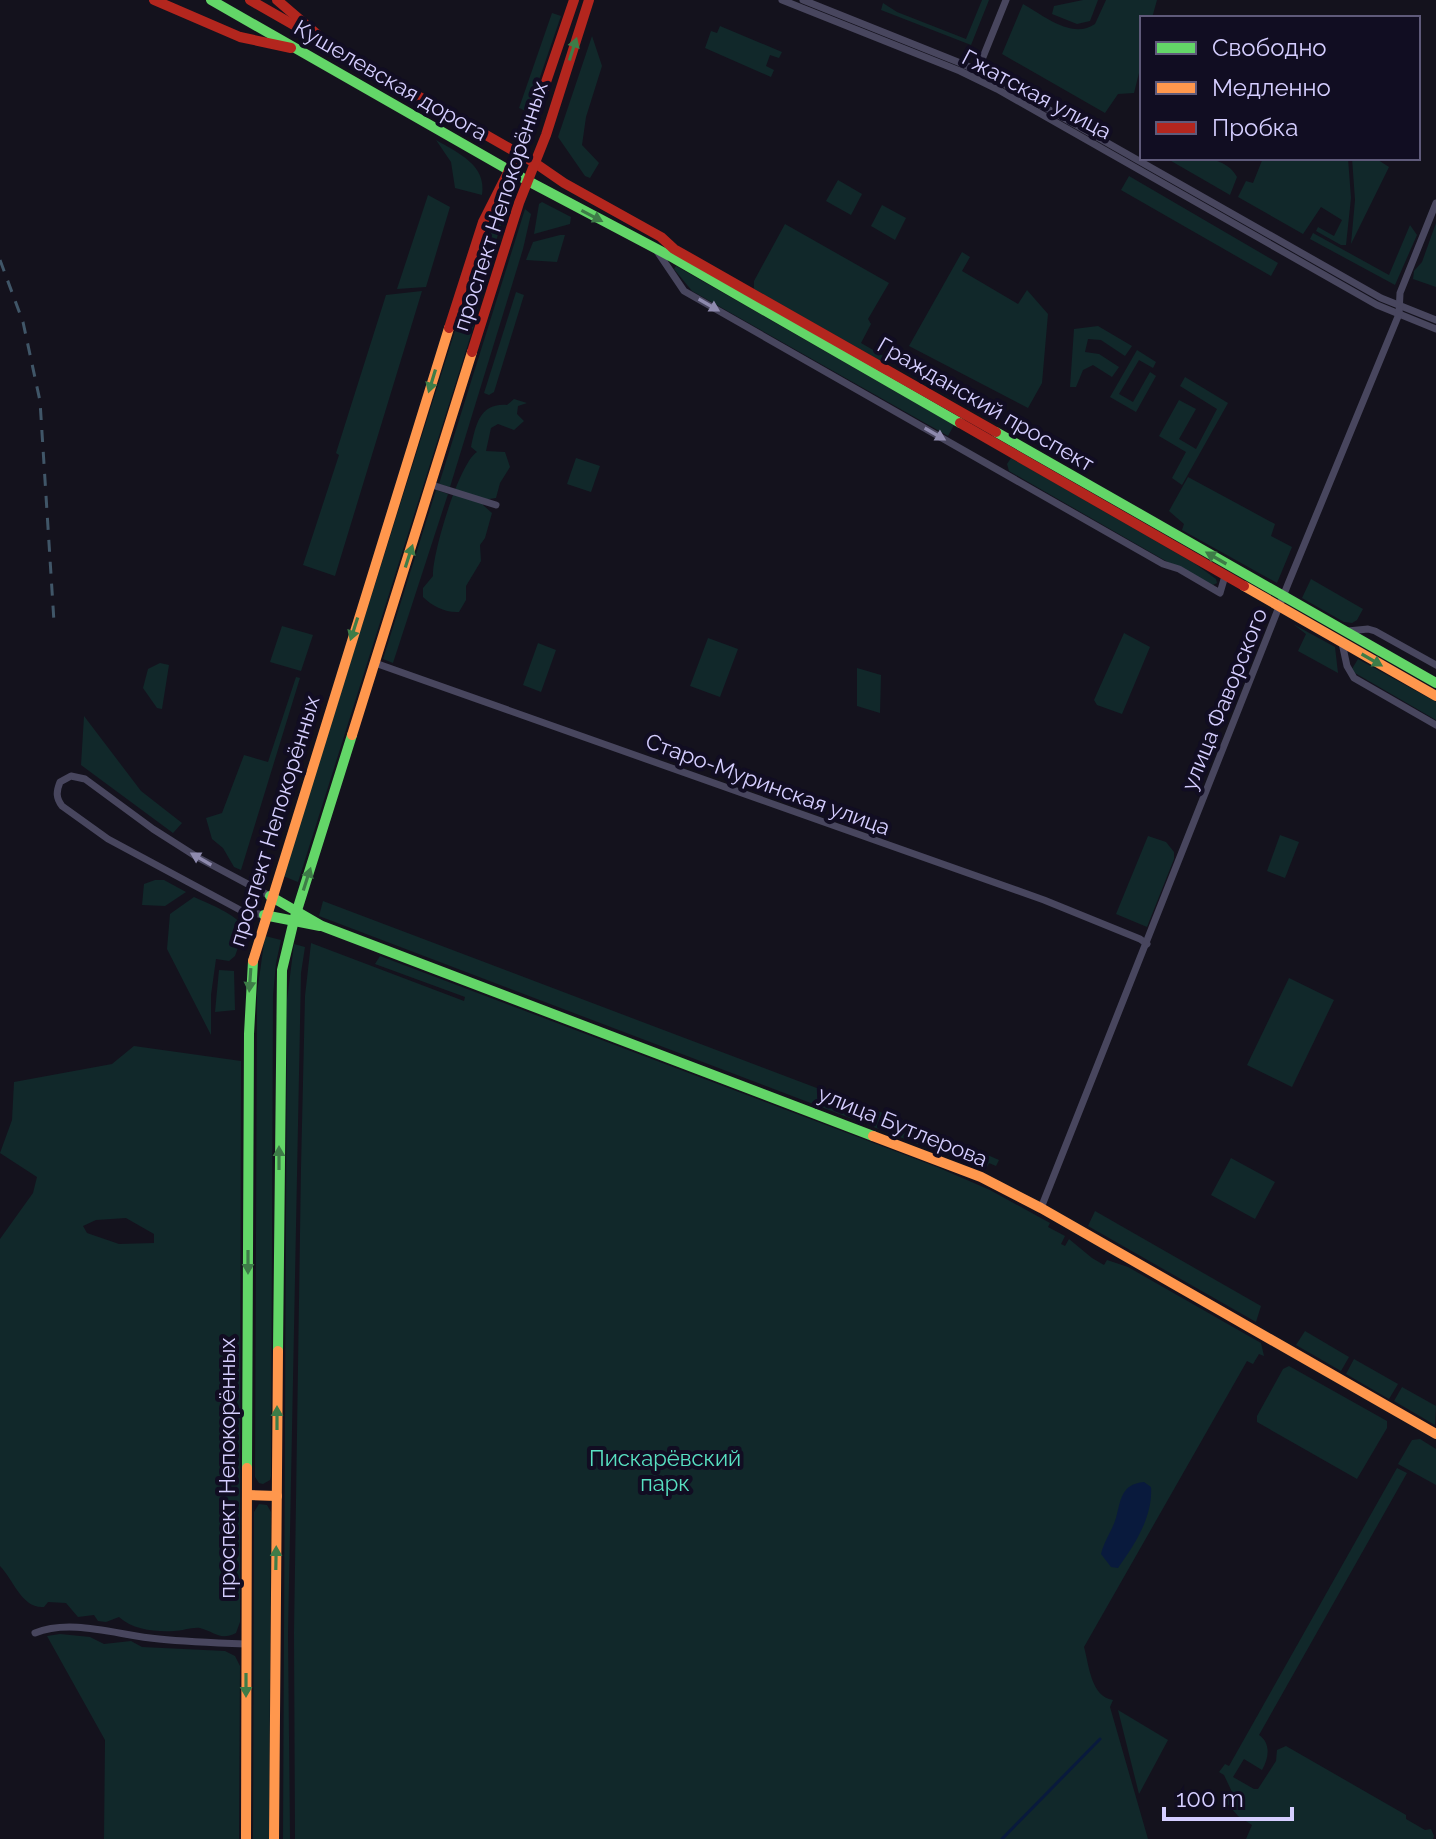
<svg xmlns="http://www.w3.org/2000/svg" width="1436" height="1839" viewBox="0 0 1436 1839" font-family="Raleway,sans-serif">
  <style>
    .green { fill: #11282a; fill-rule: evenodd }
    .water { fill: #091a3d }
    .lines { fill: none; stroke-linecap: round; stroke-linejoin: round }
    .stream { stroke: #091a3d; stroke-width: 3 }
    .street { stroke: #48465e; stroke-width: 7 }
    .fast { stroke: #63d668; stroke-width: 10 }
    .slow { stroke: #ff974d; stroke-width: 10 }
    .jam { stroke: #b3261e; stroke-width: 10 }
    .rail { stroke: #405668; stroke-width: 3; stroke-dasharray: 12 10; stroke-linecap: butt }
    .oneway { fill: #3e7c48 }
    .oneway2 { fill: #8e8aae }
    .labels { text-anchor: middle; dominant-baseline: central; stroke-width: 8; stroke-linejoin: round; paint-order: stroke }
    .street-label { font-size: 22px; fill: #d5ceff; stroke: #110d22 }
    .park-label { font-size: 22px; fill: #58e1c2; stroke: #110d22 }
  </style>
  <rect width="100%" height="100%" fill="#14121d"/>
  <g class="green">
    <polygon points="982,0 989,0 971,45 881,10 883,3 897,12 966,39"/>
    <polygon points="1083,0 1098,0 1090,21 1077,24 1052,14 1054,6"/>
    <path d="M1106 0H1157L1152 18H1142V61L1134 93 1118 94 1105 113 1002 54 1023 4C1043 15 1072 40 1095 24Z"/>
    <polygon points="552,13 561,16 528,112 519,108"/>
    <polygon points="720,26 782,52 779,58 770,55 766,66 774,70 771,77 705,48 711,31 717,33"/>
    <polygon points="592,36 602,66 586,117 582,145 599,163 590,178 585,176 558,137"/>
    <path d="M436 140C458 153 487 165 482 195L455 188 451 162Z"/>
    <path d="M1166 158C1189 158 1224 153 1237 177L1230 195Z"/>
    <polygon points="1263,158 1348,158 1351,198 1346,245 1341,245 1316,231 1318,227 1334,236 1342,220 1321,207 1303,234 1238,197 1246,181 1253,183"/>
    <polygon points="1352,158 1375,158 1389,167 1351,244 1355,200"/>
    <polygon points="1129,176 1278,263 1271,276 1121,190"/>
    <polygon points="838,180 862,194 851,215 826,201"/>
    <polygon points="428,195 450,207 426,287 397,289"/>
    <polygon points="502,200 508,203 484,279 475,322 298,882 283,876 483,242"/>
    <polygon points="542,202 571,217 570,224 534,234 539,204"/>
    <polygon points="882,205 906,218 895,240 871,226"/>
    <polygon points="525,209 531,214 523,249 450,487 439,484"/>
    <polygon points="1436,223 1436,287 1413,279 1414,271 1422,262"/>
    <polygon points="785,224 889,283 868,319 871,324 861,343 887,358 884,363 754,289 754,281"/>
    <polygon points="1410,225 1417,235 1395,285 1310,239 1313,233 1389,275"/>
    <polygon points="560,235 565,235 557,262 526,260 533,242"/>
    <polygon points="962,252 970,257 962,271 1018,304 1027,290 1048,314 1042,383 1028,408 909,346"/>
    <polygon points="676,266 954,425 948,436 692,291 674,269"/>
    <polygon points="422,291 335,576 303,565 339,455 336,453 386,295"/>
    <polygon points="516,292 524,295 494,392 489,395 484,393"/>
    <polygon points="1098,326 1132,346 1125,356 1101,340 1088,339 1085,352 1099,354 1119,367 1112,377 1093,365 1083,370 1076,387 1070,387 1074,329"/>
    <polygon points="1137,350 1156,362 1153,368 1139,360 1119,394 1133,402 1150,372 1156,376 1136,412 1110,397"/>
    <polygon points="1185,377 1228,403 1182,485 1172,478 1186,452 1159,436 1179,400 1196,409 1179,439 1196,449 1217,409 1180,386"/>
    <path d="M514 399 527 403 518 406 517 414 524 421 514 430 498 424 491 428 486 451 505 452 510 467 500 483 496 498 483 500V505L492 513 485 538 480 545 481 561 466 586V600L459 612C446 613 432 606 423 597V588L433 576C432 554 459 463 477 452L471 447C476 424 480 403 507 405Z"/>
    <polygon points="576,458 600,466 591,492 567,484"/>
    <polygon points="1011,458 1194,563 1216,579 1217,583 1213,585 1164,560 1009,471 1007,464"/>
    <polygon points="1188,477 1275,524 1271,536 1292,547 1277,583 1182,530 1184,524 1169,511"/>
    <polygon points="436,490 448,494 393,663 383,659"/>
    <polygon points="1311,579 1363,609 1357,620 1352,623 1344,622 1302,598"/>
    <polygon points="1293,624 1335,647 1338,673 1298,651 1306,634"/>
    <polygon points="282,626 313,635 301,671 270,662"/>
    <polygon points="1124,633 1150,647 1122,714 1097,705 1094,700"/>
    <polygon points="708,638 738,649 720,697 690,686"/>
    <polygon points="538,643 556,650 541,692 523,685"/>
    <polygon points="1358,659 1436,702 1436,720 1355,673 1352,669"/>
    <polygon points="160,663 169,665 162,709 157,708 143,688 148,669"/>
    <polygon points="857,668 881,675 880,713 857,706"/>
    <polygon points="296,677 300,678 241,870 234,867 223,848 212,839 206,818 222,813 244,755 268,762"/>
    <polygon points="84,716 141,791 182,823 173,833 81,765"/>
    <polygon points="1280,835 1299,842 1285,878 1267,871"/>
    <polygon points="1148,836 1166,842 1174,852 1174,859 1147,927 1116,914"/>
    <polygon points="155,880 164,880 186,892 165,906 142,905 144,884"/>
    <path d="M194 897C211 905 234 913 245 928L235 956 229 961 216 959 211 995V1035L167 949 170 914Z"/>
    <polygon points="323,901 946,1137 999,1160 996,1166 989,1163 987,1167 968,1163 319,916"/>
    <polygon points="265,936 281,940 276,963 273,995 271,1476 270,1480 263,1484 259,1483 255,1477 257,993"/>
    <path d="M311 943 464 1001 465 997 375 964 380 956 937 1167 990 1190 1050 1223 1048 1227 1065 1236 1061 1244 1065 1246 1069 1239 1092 1258 1104 1265 1107 1260 1128 1267 1261 1343 1264 1356 1259 1354 1253 1364 1247 1361 1084 1647C1089 1665 1091 1697 1113 1700L1110 1707 1148 1839H295L294 1633 301 1167 305 996Z"/>
    <polygon points="294,944 305,947 301,973 288,1634 290,1839 283,1839 287,1000"/>
    <polygon points="219,970 234,971 235,1010 215,1012"/>
    <polygon points="1289,978 1334,1000 1292,1087 1247,1065"/>
    <path d="M134 1046 241 1061 240 1622 236 1633C220 1641 215 1632 200 1628 192 1627 182 1631 174 1631 156 1632 133 1630 119 1617L106 1622 98 1621 94 1615 78 1617 66 1603 48 1602 44 1607C22 1609 13 1579 0 1566V1239L33 1193 37 1177 0 1153 12 1120 14 1082 112 1064ZM126 1218 154 1234V1243L119 1244 87 1233 83 1226 96 1220Z"/>
    <polygon points="1231,1158 1275,1182 1255,1219 1211,1195"/>
    <polygon points="1095,1211 1261,1306 1256,1322 1088,1226"/>
    <polygon points="1305,1331 1349,1357 1341,1371 1296,1345"/>
    <polygon points="1354,1359 1398,1384 1389,1399 1346,1374"/>
    <polygon points="1289,1366 1387,1421 1387,1428 1357,1479 1257,1422 1257,1416 1283,1369"/>
    <polygon points="1402,1387 1436,1406 1435,1425 1394,1401"/>
    <polygon points="1420,1439 1436,1449 1436,1485 1398,1464 1412,1440"/>
    <path d="M1397 1468 1407 1473 1259 1735C1271 1743 1269 1758 1262 1770L1244 1759 1233 1777 1254 1789H1258L1276 1761 1277 1750 1286 1746 1406 1815V1819L1425 1830 1431 1829 1434 1836 1433 1839H1246L1252 1825 1238 1816 1225 1801 1227 1792H1232L1224 1775 1219 1772 1225 1764 1229 1766Z"/>
    <polygon points="259,1504 267,1505 271,1512 269,1839 253,1839 254,1512"/>
    <polygon points="60,1634 90,1637 104,1644 131,1641 142,1647 225,1651 235,1656 240,1666 239,1839 104,1839 105,1740 47,1636"/>
    <polygon points="1118,1710 1168,1740 1139,1794"/>
  </g>
  <path class="water" d="M1144 1482 1151 1487C1153 1517 1135 1544 1118 1568L1111 1567 1101 1554C1104 1541 1112 1531 1116 1518 1121 1500 1121 1484 1144 1482Z"/>
  <g class="lines">
    <polyline class="stream" points="1002,1839 1100,1739"/>
    <g class="street">
      <polyline points="782,0 960,71 997,89 1377,305 1436,329"/>
      <polyline points="803,0 963,64 1000,82 1381,298 1436,320"/>
      <polyline points="977,72 1006,0"/>
      <polyline points="657,251 684,291 1163,564 1179,569 1220,593 1225,576"/>
      <polyline points="432,485 496,505"/>
      <polyline points="1348,631 1368,629 1375,631 1436,665"/>
      <polyline points="1342,643 1347,666 1354,678 1436,725"/>
      <polyline points="375,663 1044,900 1140,939 1147,944"/>
      <path d="M264 915 242 911 108 839 62 806C56 798 56 792 60 782L71 776 85 779 153 829 197 857 270 896"/>
      <polyline points="1041,1208 1288,584 1399,314 1400,293 1436,203"/>
      <path d="M35 1633C72 1618 120 1636 159 1639 188 1642 217 1643 246 1644"/>
    </g>
    <g class="fast">
      <polyline points="211,0 528,181"/>
      <polyline points="528,181 670,256 960,423"/>
      <polyline points="996,432 1436,683"/>
      <polyline points="270,896 322,926 873,1136"/>
      <polyline points="264,915 320,926"/>
      <polyline points="278,1351 282,970 294,920 352,735"/>
      <polyline points="247,1468 249,1034 253,961"/>
    </g>
    <g class="slow">
      <polyline points="1244,586 1436,696"/>
      <polyline points="352,735 472,352"/>
      <polyline points="253,961 449,328"/>
      <polyline points="873,1136 981,1177 1041,1208 1436,1434"/>
      <polyline points="247,1495 277,1496"/>
      <polyline points="246,1839 247,1468"/>
      <polyline points="274,1839 278,1351"/>
    </g>
    <g class="jam">
      <polyline points="154,0 240,37 291,48"/>
      <polyline points="250,0 535,163"/>
      <polyline points="277,0 319,36"/>
      <polyline points="535,163 564,183 661,237 674,249 996,432"/>
      <polyline points="449,328 483,222 530,129 574,0"/>
      <polyline points="472,352 519,203 546,135 589,0"/>
      <polyline points="960,423 1244,586"/>
    </g>
    <polyline class="rail" points="0,260 23,322 40,401 54,622"/>
  </g>
  <defs><path id="oneway-solid" d="M-6-.8H1V-3.2L6.5 0L1 3.2V.8H-6Z" transform="scale(2)"/></defs>
  <g class="oneway">
    <use href="#oneway-solid" transform="translate(573 49) rotate(-72)"/>
    <use href="#oneway-solid" transform="translate(592 216) rotate(28)"/>
    <use href="#oneway-solid" transform="translate(432 381) rotate(107)"/>
    <use href="#oneway-solid" transform="translate(409 556) rotate(-72)"/>
    <use href="#oneway-solid" transform="translate(1216 558) rotate(-150)"/>
    <use href="#oneway-solid" transform="translate(354 629) rotate(108)"/>
    <use href="#oneway-solid" transform="translate(1372 660) rotate(30)"/>
    <use href="#oneway-solid" transform="translate(307 879) rotate(-72)"/>
    <use href="#oneway-solid" transform="translate(250 980) rotate(94)"/>
    <use href="#oneway-solid" transform="translate(279 1158) rotate(-90)"/>
    <use href="#oneway-solid" transform="translate(248 1262) rotate(90)"/>
    <use href="#oneway-solid" transform="translate(277 1418) rotate(-90)"/>
    <use href="#oneway-solid" transform="translate(276 1558) rotate(-89)"/>
    <use href="#oneway-solid" transform="translate(246 1685) rotate(90)"/>
  </g>
  <g class="oneway2">
    <use href="#oneway-solid" transform="translate(709 305) rotate(30)"/>
    <use href="#oneway-solid" transform="translate(935 434) rotate(30)"/>
    <use href="#oneway-solid" transform="translate(201 859) rotate(-150)"/>
  </g>
  <g class="labels">
    <g class="street-label">
      <text transform="translate(391 80) rotate(30)">Кушелевская дорога</text>
      <text transform="translate(1037 94) rotate(28)">Гжатская улица</text>
      <text transform="translate(500 206) rotate(-72)">проспект Непокорённых</text>
      <text transform="translate(986 404) rotate(30)">Гражданский проспект</text>
      <text transform="translate(1224 699) rotate(-68)">улица Фаворского</text>
      <text transform="translate(768 784) rotate(20)">Старо-Муринская улица</text>
      <text transform="translate(274 821) rotate(-73)">проспект Непокорённых</text>
      <text transform="translate(903 1126) rotate(22)">улица Бутлерова</text>
      <text transform="translate(227 1468) rotate(-90)">проспект Непокорённых</text>
    </g>
    <g class="park-label">
      <text x="665" y="1458">Пискарёвский<tspan x="665" dy="25">парк</tspan></text>
    </g>
  </g>
  <rect x="1140" y="16" width="280" height="144" fill="#110d22" stroke="#5f5a7a" stroke-width="2"/>
  <rect x="1156" y="42" width="40" height="12" fill="#63d668" stroke="#5f5a7a" stroke-width="2"/>
  <text x="1212" y="56" font-size="24" fill="#d5ceff">Свободно</text>
  <rect x="1156" y="82" width="40" height="12" fill="#ff974d" stroke="#5f5a7a" stroke-width="2"/>
  <text x="1212" y="96" font-size="24" fill="#d5ceff">Медленно</text>
  <rect x="1156" y="122" width="40" height="12" fill="#b3261e" stroke="#5f5a7a" stroke-width="2"/>
  <text x="1212" y="136" font-size="24" fill="#d5ceff">Пробка</text>
  <path d="M1164 1807v12h128v-12" fill="none" stroke="#d5ceff" stroke-width="4"/>
  <text x="1176" y="1807" font-size="24" fill="#d5ceff" stroke="#110d22" stroke-width="6" paint-order="stroke">100 m</text>
</svg>
